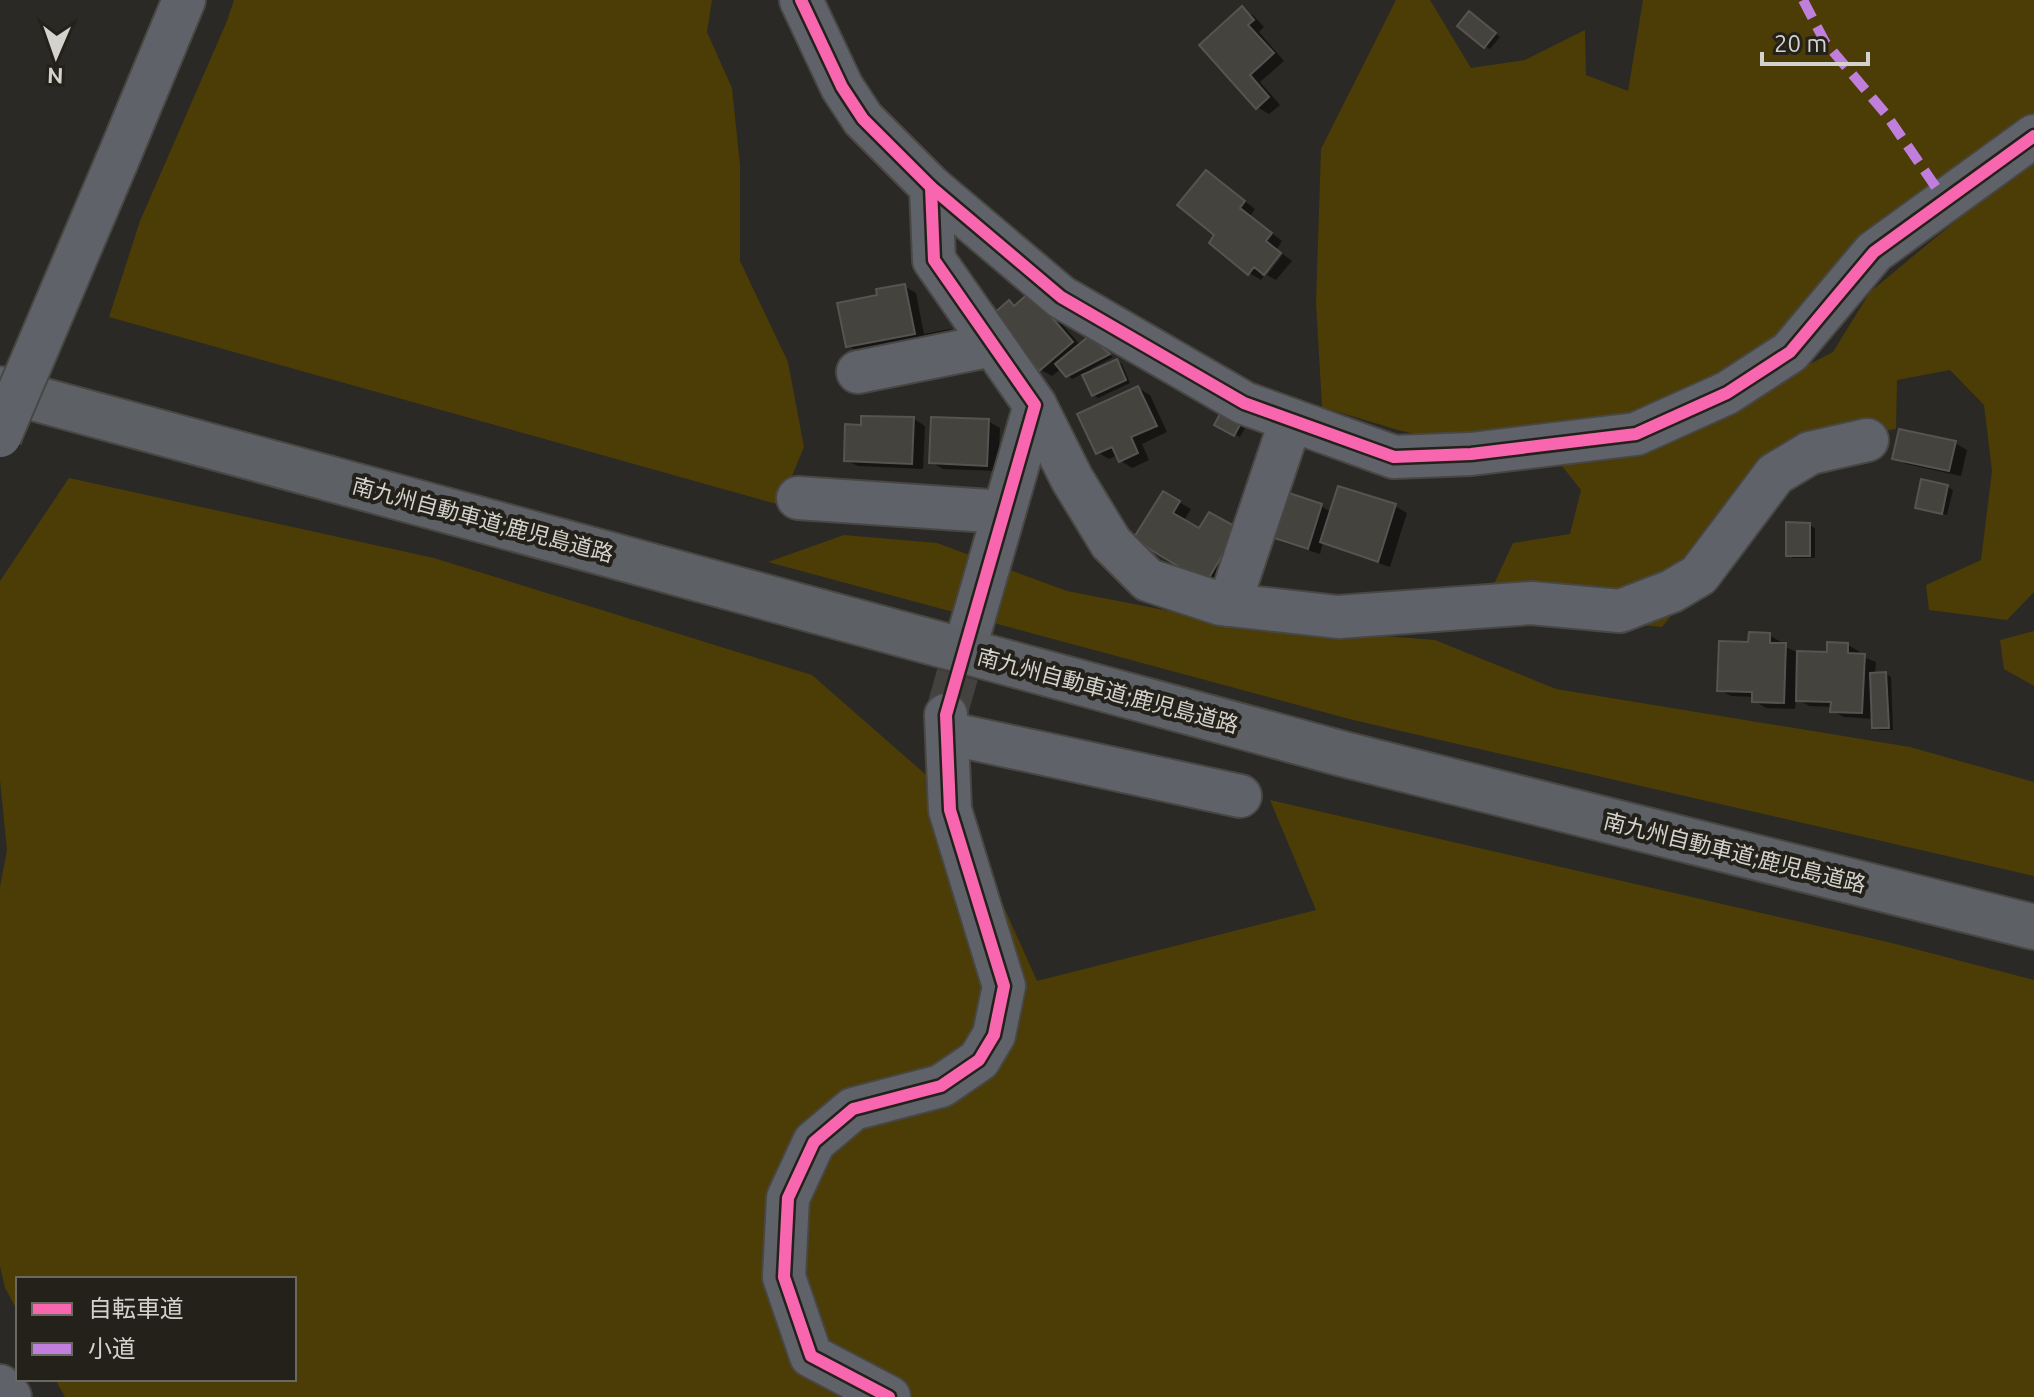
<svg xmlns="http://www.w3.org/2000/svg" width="2034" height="1397" viewBox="0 0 2034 1397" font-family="Ubuntu,'Noto Sans JP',sans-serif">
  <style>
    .green { fill: #4c3c05 }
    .shadow { fill: #0007 }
    .building { fill: #44433e; stroke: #565451; stroke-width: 2 }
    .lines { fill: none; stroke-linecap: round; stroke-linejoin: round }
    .minor-tunnel { stroke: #43423e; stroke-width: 42; stroke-dasharray: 42 21; stroke-linecap: butt }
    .minor-casing { stroke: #484744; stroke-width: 46 }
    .highway-casing { stroke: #484744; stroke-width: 48 }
    .minor { stroke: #5f6369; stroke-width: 42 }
    .highway { stroke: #5d6065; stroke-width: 44 }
    .minor-bridge-casing { stroke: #484744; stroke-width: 46; stroke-linecap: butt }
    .minor-bridge { stroke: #5f6369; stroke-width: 42 }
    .quiet { stroke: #c07fdc; stroke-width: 10; stroke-dasharray: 20 10; stroke-linecap: butt }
    .cycleway-casing { stroke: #232119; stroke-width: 17 }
    .cycleway { stroke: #f766af; stroke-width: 12 }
    .labels { text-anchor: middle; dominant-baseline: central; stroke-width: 8; stroke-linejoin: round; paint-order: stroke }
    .street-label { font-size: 22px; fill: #d3d2cc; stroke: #232119 }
  </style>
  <rect width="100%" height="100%" fill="#2a2925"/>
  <g class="green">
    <polygon points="234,0 712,0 707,32 732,88 740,165 740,261 788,362 804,447 780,505 109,317 140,221 227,21"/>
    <polygon points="1396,0 1430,0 1471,68 1525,60 1585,30 1586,75 1628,91 1643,0 2034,0 2034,116 1837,299 1671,411 1495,452 1398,430 1322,407 1316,303 1321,149"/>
    <polygon points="2034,156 2034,592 2007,620 1929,610 1926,585 1981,560 1992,471 1984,405 1950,370 1897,380 1896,429 1812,441 1662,627 1482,610 1513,543 1570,534 1581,490 1562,466 1637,445 1726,408 1833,352 1870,292"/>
    <polygon points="69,478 434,558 812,675 957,802 1037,981 1316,910 1270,800 1892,943 2034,980 2034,1397 65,1397 55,1379 294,1379 294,1279 18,1279 18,1312 5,1288 0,1266 0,887 7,850 0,780 0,581"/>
    <polygon points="844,535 937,543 1067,591 1190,615 1319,631 1435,640 1556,689 1910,747 2034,782 2034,876 1353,720 768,562"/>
    <polygon points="2034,631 2034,686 2004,669 2000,640"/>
  </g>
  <g class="shadow">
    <polygon points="1242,9 1254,16 1264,27 1259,32 1284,61 1260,82 1280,105 1269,114 1257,107 1202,45"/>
    <polygon points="1475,16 1500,37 1490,49 1485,46"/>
    <polygon points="1207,173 1255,209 1250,216 1282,241 1277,249 1280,251 1261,276 1264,276 1261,280 1249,273 1217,235"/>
    <polygon points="1283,254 1292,261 1276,280 1267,275"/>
    <polygon points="904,286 916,293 924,334 950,329 955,332 859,352 848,346 880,297"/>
    <polygon points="1042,301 1081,346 1094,342 1113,357 1091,369 1093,372 1116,361 1122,364 1130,383 1098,398 1093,395 1084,373 1072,379 1061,369 1052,376 1041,370 993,316 1009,302 1016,307"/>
    <polygon points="1138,388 1150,395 1167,432 1142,444 1149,460 1132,468 1121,461 1118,455 1109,459 1097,452"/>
    <polygon points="1222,414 1245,428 1240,437 1216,424"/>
    <polygon points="914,419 925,426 923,469 858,466 846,460 863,427"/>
    <polygon points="988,421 1000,428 998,471 943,469 931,462"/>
    <polygon points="1955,443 1967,450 1961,476 1906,464 1895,458"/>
    <polygon points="1948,487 1953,490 1947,515 1917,507"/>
    <polygon points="1339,488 1395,506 1407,513 1390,567 1334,548 1323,542 1320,554 1282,542 1270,535 1321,506 1331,512"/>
    <polygon points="1163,493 1191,509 1183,522 1200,531 1248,537 1218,587 1136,539"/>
    <polygon points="1809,525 1815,528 1815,558 1793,558 1788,555"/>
    <polygon points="1769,635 1781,642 1781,645 1799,653 1829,654 1848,645 1860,652 1859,655 1876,662 1875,674 1886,674 1891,677 1893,730 1880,730 1874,727 1874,719 1844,717 1832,711 1833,707 1809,706 1796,698 1795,709 1766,708 1754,701 1754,697 1731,696 1719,690 1750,644"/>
  </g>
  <g class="building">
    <polygon points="1242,6 1254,20 1248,25 1274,53 1250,75 1269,97 1256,109 1199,45"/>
    <polygon points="1469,11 1496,33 1484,48 1457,26"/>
    <polygon points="1206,170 1245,201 1240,208 1272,233 1266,241 1281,253 1264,275 1254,267 1248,275 1209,243 1214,235 1177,205"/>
    <polygon points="905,284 915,334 846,347 837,303 877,295 876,289"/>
    <polygon points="1030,292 1073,342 1039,371 991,316 1009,300 1014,306"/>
    <polygon points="1089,336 1110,354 1066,377 1055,364"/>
    <polygon points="1117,359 1126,380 1092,396 1082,375"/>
    <polygon points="1138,386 1157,426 1131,437 1138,453 1119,462 1112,447 1096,454 1077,414"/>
    <polygon points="1221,412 1241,423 1234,436 1214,425"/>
    <polygon points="861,416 914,417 912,464 844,461 845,424 861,425"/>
    <polygon points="931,417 989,419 987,466 929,463"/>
    <polygon points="1899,429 1956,441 1949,471 1892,459"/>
    <polygon points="1921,479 1948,485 1942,514 1915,508"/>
    <polygon points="1338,486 1396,504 1378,562 1320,542"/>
    <polygon points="1163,491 1180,501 1173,513 1199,528 1209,512 1238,528 1206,583 1133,539"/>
    <polygon points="1283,491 1322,504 1308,549 1268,536"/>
    <polygon points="1786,522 1810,523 1810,556 1786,556"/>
    <polygon points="1749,632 1770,633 1770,643 1786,643 1784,703 1752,702 1752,692 1717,691 1719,641 1748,642"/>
    <polygon points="1827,642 1848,643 1848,653 1865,654 1862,713 1830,712 1831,702 1796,701 1797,651 1827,652"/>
    <polygon points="1886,672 1889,728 1872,728 1870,673"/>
  </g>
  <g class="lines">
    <polyline class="minor-tunnel" points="946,715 971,627"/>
    <defs>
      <g id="minor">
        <polyline points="801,0 842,87 863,119 931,187 1061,297 1244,403 1394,457 1471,454 1636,434 1727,393 1790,352 1874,252 2034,136"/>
        <polyline points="117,161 184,0"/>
        <polyline points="931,187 934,260 1035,405 971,627"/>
        <polyline points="858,372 993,345"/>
        <polyline points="1035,405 1072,479 1111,543 1148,580 1221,604 1338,617 1531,603 1620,611 1672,591 1699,575 1775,474 1810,453 1867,440"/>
        <polyline points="798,498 1004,512"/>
        <polyline points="1229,605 1291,420"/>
        <polyline points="947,733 1240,796"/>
        <polyline points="0,1386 10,1397"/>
        <polyline points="889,1397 811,1356 784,1277 788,1198 814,1142 853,1109 941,1086 979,1060 994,1035 1004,986 950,810 946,715"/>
      </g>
      <polyline id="highway" points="0,389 1343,754 2034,927"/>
    </defs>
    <use href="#minor" class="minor-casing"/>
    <use href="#highway" class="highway-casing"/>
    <use href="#minor" class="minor"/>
    <use href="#highway" class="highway"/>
    <defs>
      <polyline id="minor-bridge" points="0,436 117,161"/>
    </defs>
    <use href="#minor-bridge" class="minor-bridge-casing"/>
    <use href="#minor-bridge" class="minor-bridge"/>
    <polyline class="quiet" points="1803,0 1825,42 1885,113 1946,202"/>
    <defs>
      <g id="cycleway">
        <polyline points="801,0 842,87 863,119 931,187 1061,297 1244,403 1394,457 1471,454 1636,434 1727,393 1790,352 1874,252 2034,136"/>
        <polyline points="889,1397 811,1356 784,1277 788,1198 814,1142 853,1109 941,1086 979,1060 994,1035 1004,986 950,810 946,715 1035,405 934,260 931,187"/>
      </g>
    </defs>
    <use href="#cycleway" class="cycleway-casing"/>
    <use href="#cycleway" class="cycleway"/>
  </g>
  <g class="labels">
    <g class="street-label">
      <text transform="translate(483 519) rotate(15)">南九州自動車道;鹿児島道路</text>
      <text transform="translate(1108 690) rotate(15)">南九州自動車道;鹿児島道路</text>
      <text transform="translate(1735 852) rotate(14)">南九州自動車道;鹿児島道路</text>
    </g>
  </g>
  <rect x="16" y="1277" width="280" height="104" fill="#232119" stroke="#696861" stroke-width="2"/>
  <rect x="32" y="1303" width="40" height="12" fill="#f766af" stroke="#696861" stroke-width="2"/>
  <text x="88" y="1317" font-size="24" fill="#d3d2cc">自転車道</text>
  <rect x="32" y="1343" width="40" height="12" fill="#c07fdc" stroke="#696861" stroke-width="2"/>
  <text x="88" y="1357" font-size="24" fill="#d3d2cc">小道</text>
  <g transform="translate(56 56) rotate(182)" stroke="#232119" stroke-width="6" paint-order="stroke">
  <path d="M0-6L14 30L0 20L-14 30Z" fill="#d3d2cc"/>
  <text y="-12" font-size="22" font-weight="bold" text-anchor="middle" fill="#d3d2cc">N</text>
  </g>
  <path d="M1762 52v12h106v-12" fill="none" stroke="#d3d2cc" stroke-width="4"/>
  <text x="1774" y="52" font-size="24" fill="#d3d2cc" stroke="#232119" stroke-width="6" paint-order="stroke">20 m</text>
</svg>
